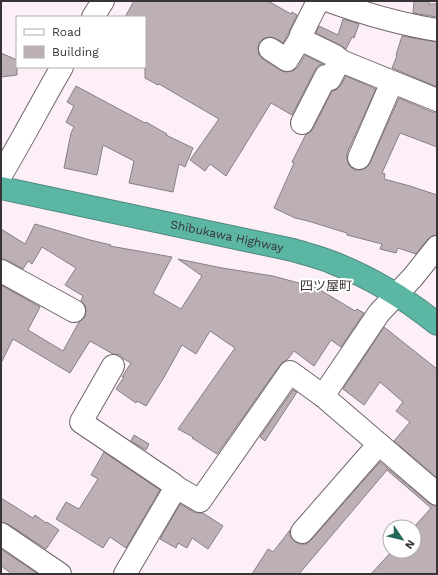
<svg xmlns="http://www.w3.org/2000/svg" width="438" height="575" viewBox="0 0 438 575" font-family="'Work Sans','Noto Sans JP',sans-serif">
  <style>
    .building { fill: #bcafb6; stroke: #8a7e85 }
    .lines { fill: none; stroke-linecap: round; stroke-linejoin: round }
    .minor-casing { stroke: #70656c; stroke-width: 24 }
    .highway-casing { stroke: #4f887e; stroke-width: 24 }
    .minor { stroke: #fff; stroke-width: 22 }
    .highway { stroke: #5cb6a4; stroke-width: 22 }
    .labels { text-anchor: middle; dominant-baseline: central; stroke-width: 4; stroke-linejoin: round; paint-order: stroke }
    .street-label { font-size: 12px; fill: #383336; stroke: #fff }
    .neighbourhood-label { font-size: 13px; fill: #3f343b; stroke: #fff }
  </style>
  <rect width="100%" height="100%" fill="#fdeff7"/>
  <g class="building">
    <polygon points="134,1 268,1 291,14 292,12 297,15 288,34 283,43 277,39 271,37 264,38 259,43 258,48 259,55 263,59 280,70 286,72 293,71 298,67 305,55 323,64 319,65 315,70 292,115 271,103 226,176 210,164 205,171 190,160 219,119 159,84 158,85 145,78 145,17 125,17"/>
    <polygon points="414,1 429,1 429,4 437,4 437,17 413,13"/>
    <polygon points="343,19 359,24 354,38 352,37 346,49 340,45 316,33 319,26 338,35"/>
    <polygon points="402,36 437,42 437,87 392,68 397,56 396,55"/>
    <polygon points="1,53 17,60 17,75 1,77"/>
    <polygon points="346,76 376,89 347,153 347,159 349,165 354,170 360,170 366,168 370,163 399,98 432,112 437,112 437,147 400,133 382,173 385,174 384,179 410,186 437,195 437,235 432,236 428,239 416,254 398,248 396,253 380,249 382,244 347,235 347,233 308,221 295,218 274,208 294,163 292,162 306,134 309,133 313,129 332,91 336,90 341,85"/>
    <polygon points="76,86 145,123 146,122 167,134 166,135 193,148 185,167 179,164 173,192 129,183 134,161 103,145 97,175 64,168 71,133 74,127 66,122 74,106 67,102"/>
    <polygon points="35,224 90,240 111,245 110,246 172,257 153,293 181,309 202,276 178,259 222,268 273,276 317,288 355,311 357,309 364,313 341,347 331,340 314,366 294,351 287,360 284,361 280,365 217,454 192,438 193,437 178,429 235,348 210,331 196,354 182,345 163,379 146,406 137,401 136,403 116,389 124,377 122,377 131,363 124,359 120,355 113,354 90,341 70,373 13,339 1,363 1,285 40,307 28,330 63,351 79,322 85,317 86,310 85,305 81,301 83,296 65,285 76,268 42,247 32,264 28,261 23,269 7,260 1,259 1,229 25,244"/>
    <polygon points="384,327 437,369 437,478 394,441 410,422 396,411 403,402 380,382 364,405 343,389"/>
    <polygon points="293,390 297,392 265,441 260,437"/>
    <polygon points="134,435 149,444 146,450 131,441"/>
    <polygon points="104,452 160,490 126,548 110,537 103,548 56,519 66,502 79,509 98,479 91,475"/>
    <polygon points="380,462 429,503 434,506 437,506 437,574 371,574 392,551 414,551 414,527 431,508 387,470 299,574 252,574 268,549 273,552 290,530 290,536 294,541 299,544 306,544 311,540"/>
    <polygon points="1,498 33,518 35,515 46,523 47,522 59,530 46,549 8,524 1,522"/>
    <polygon points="180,504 194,512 199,513 203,513 223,526 208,549 192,538 187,548 178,543 176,548 160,539"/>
    <polygon points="1,549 38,574 12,574 1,566"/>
  </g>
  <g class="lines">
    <defs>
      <g id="minor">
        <polyline points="318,1 301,35 300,39 335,56 341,61 437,100"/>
        <path d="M329 1C365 14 399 24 437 30"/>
        <polyline points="93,17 103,1"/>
        <polyline points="270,49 287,60 300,39"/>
        <polyline points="302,123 326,76 330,79 340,60"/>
        <polyline points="359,158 392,82"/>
        <path d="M1 175C22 140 41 103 62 67"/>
        <polyline points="1,271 74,311"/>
        <polyline points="113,366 81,422 173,484 176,487"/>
        <polyline points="323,396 379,313 413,277 437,247"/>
        <polyline points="302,532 379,444"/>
        <polyline points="1,534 60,574"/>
        <polyline points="125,574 176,487 200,501 290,372 323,396 437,494"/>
      </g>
      <g id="highway">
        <path id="s1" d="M1 188 293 250C306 254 319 257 331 262 370 277 405 298 437 324"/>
      </g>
    </defs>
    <use href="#minor" class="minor-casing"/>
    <use href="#highway" class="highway-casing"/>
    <use href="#minor" class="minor"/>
    <use href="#highway" class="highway"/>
  </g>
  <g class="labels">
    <g class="street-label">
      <text stroke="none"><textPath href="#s1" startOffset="231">Shibukawa Highway</textPath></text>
    </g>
    <g class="neighbourhood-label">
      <text x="326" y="285">四ツ屋町</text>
    </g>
  </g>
  <rect width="438" height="575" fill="none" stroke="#383336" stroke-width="4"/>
  <rect x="16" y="16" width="130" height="52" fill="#ffffff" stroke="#afadaf"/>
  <rect x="24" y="29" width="20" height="6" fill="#ffffff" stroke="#afadaf"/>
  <text x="52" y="36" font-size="12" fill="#383336">Road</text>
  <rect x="24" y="46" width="20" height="12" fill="#bcafb6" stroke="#afadaf"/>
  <text x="52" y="56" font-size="12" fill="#383336">Building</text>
  <g transform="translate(402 539) rotate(125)"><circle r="19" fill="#ffffff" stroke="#afadaf"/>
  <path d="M0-3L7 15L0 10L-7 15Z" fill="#21675a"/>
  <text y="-6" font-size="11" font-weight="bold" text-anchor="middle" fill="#383336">N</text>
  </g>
</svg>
